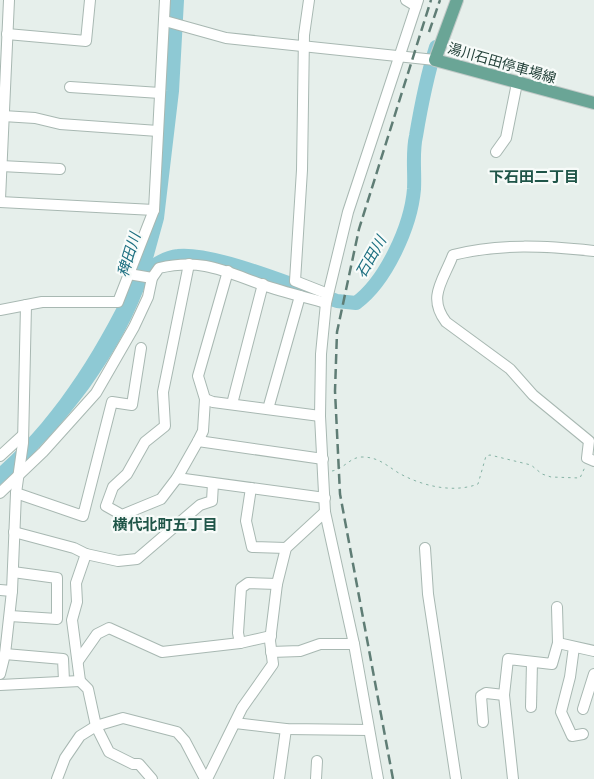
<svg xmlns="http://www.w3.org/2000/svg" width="594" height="779" viewBox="0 0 594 779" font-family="Raleway,'Noto Sans JP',sans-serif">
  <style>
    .water { fill: #8ec9d4 }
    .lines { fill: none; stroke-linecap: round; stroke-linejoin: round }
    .river { stroke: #8ec9d4; stroke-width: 14 }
    .minor-casing { stroke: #a8b8b2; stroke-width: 12 }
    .major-casing { stroke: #c2cac8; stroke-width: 14 }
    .path { stroke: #86b3a5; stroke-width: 1; stroke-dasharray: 2.5 4; stroke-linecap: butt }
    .minor { stroke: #fff; stroke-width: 10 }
    .major { stroke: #6aa596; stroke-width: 12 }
    .rail { stroke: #5f7d75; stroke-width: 2.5; stroke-dasharray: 10 5; stroke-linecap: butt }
    .labels { text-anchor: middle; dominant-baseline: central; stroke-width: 4.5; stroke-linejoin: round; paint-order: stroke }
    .street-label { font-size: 14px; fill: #24423a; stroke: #f7fbf9 }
    .neighbourhood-label { font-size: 15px; font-weight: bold; fill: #1f5548; stroke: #f7fbf9 }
    .water-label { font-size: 15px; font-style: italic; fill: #1c6f80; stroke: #f7fbf9 }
  </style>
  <rect width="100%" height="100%" fill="#e6efeb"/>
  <path class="water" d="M140 268 147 269 150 273C122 355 65 428 0 485V466C60 413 101 342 135 271Z"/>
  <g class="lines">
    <g class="river">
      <path d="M141 276C151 267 165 257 178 256 214 252 300 288 337 301L356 303C386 281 411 226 414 189 415 171 412 153 416 136 421 106 427 76 436 47"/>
      <polyline points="141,276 157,218 172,91 177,0"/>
    </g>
    <defs>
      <g id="minor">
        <polyline points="309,0 304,35 302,170 295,281 328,294"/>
        <polyline points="406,0 416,6"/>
        <polyline points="165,21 226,38 435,60"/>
        <polyline points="7,34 86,41 90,0"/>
        <polyline points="70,87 160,93"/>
        <polyline points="3,116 35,118 60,124 158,131"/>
        <polyline points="496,152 506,138 517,83"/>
        <polyline points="1,166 60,169"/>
        <polyline points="0,199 9,0"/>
        <polyline points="0,202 154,210"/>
        <path d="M594 251C546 246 500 243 453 255 443 281 427 297 446 322L510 369 533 395 589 441 587 458 594 461"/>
        <polyline points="189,264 163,392 165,426 145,442 127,474 113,487 106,506 122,515 161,499 177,478 198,441 203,431 205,399 198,376 228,271"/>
        <polyline points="129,274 152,278"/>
        <polyline points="0,310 42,302 118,302 154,210 165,0"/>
        <polyline points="205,399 213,402 320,416"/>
        <polyline points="232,404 263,284"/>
        <polyline points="268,409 300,296"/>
        <polyline points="198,441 323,459"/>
        <polyline points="0,456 23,435"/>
        <polyline points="177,478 325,498"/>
        <polyline points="251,488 246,521 252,547 286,548"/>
        <path d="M0 493 43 452 96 393 134 327 148 297 152 278 159 268C202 258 224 271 263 285 283 292 305 297 326 303"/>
        <polyline points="16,493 83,516 112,402 132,405 141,348"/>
        <polyline points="14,532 74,548 86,554 76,583 77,602 72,620 80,681 88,689 96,726 109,752 133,764 139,764 152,779"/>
        <polyline points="425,548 428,594 456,779"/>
        <polyline points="86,554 118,561 137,559 200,505 212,501 213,483"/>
        <polyline points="0,590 12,591"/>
        <polyline points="10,616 57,619 57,578 13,572"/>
        <polyline points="240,643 238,633 241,588 248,583 277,584"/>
        <polyline points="558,643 594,651"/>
        <polyline points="574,647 570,677 561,712 572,736 583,734"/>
        <polyline points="271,652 300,651 320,644 354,644"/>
        <polyline points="5,654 63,659 64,681"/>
        <polyline points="78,661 97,634 109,628 162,652 240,643 271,636"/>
        <polyline points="0,674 5,654 12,591 16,493 23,443 26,305"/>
        <polyline points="0,685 80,681"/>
        <polyline points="531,707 532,662"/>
        <polyline points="583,709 594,674"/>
        <polyline points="483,722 481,696 486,693 504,695"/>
        <polyline points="235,723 286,729 369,730"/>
        <polyline points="57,779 65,758 80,736 96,726 123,718 177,732 185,741 205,779"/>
        <polyline points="207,779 242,708 273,664 270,641 277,584 286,548 325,512"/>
        <polyline points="279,779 286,729"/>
        <polyline points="316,779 317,761"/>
        <polyline points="378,779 354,644 325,512 320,416 321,354 326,303 348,212 418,0"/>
        <polyline points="513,779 504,695 508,659 552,664 558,643 557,607"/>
      </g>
      <polyline id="major" points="457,0 435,60 594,103"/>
    </defs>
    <use href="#minor" class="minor-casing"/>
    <use href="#major" class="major-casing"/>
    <path class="path" d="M332 471C344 469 350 457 362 457 377 457 385 464 397 472 419 485 452 494 478 484L486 456 490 455 531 465 542 474 551 477 580 478 585 467"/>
    <use href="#minor" class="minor"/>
    <use href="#major" class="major"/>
    <g class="rail">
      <polyline points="429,32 440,0"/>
      <polyline points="393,779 340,494 335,391 337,332 359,229 431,0"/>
    </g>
  </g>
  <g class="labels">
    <g class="street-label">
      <text transform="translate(502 63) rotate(16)">湯川石田停車場線</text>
    </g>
    <g class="neighbourhood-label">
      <text x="534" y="177">下石田二丁目</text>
      <text x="165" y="525">横代北町五丁目</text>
    </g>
    <g class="water-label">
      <text transform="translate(129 255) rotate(-73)">稗田川</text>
      <text transform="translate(371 257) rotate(-60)">石田川</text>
    </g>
  </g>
</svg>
